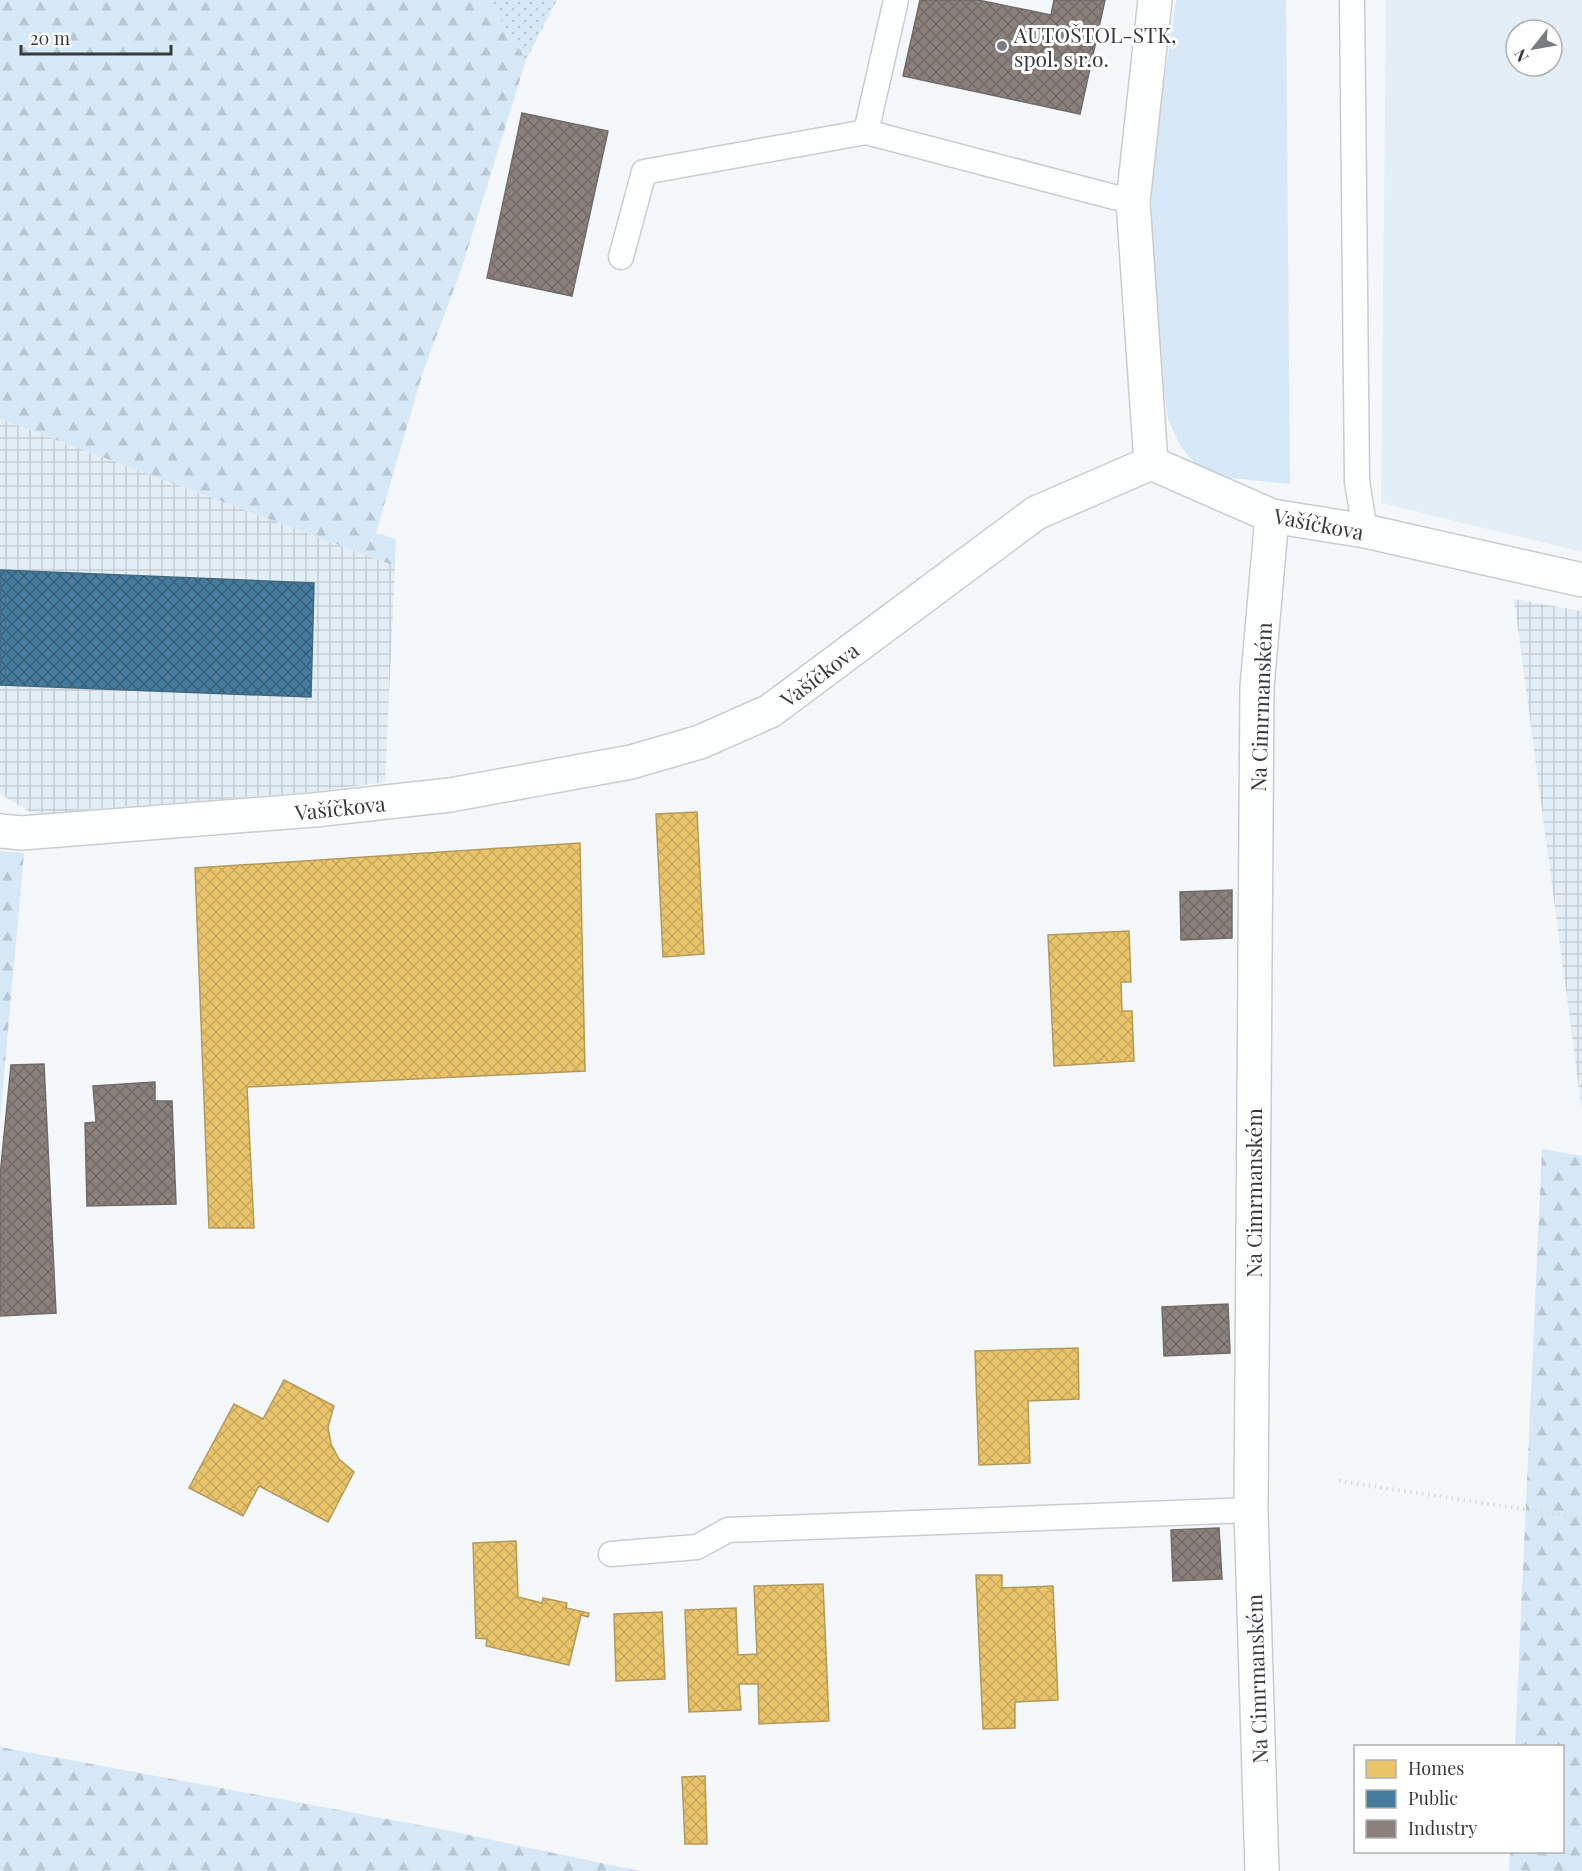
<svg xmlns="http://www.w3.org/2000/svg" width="1582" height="1871" viewBox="0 0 1582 1871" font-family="'Playfair Display',serif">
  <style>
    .built { fill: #e4eef6; fill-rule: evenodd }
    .industrial { fill: url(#industrial-grid) }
    .grass { fill: url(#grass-dots) }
    .forest { fill: url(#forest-firs) }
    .garden { fill: #d7e8f6 }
    .homes { fill: url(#homes-cross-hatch); stroke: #b49b5c; stroke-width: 1.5 }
    .public { fill: url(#public-cross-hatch); stroke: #416880; stroke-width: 1.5 }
    .industry { fill: url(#industry-cross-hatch); stroke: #716c69; stroke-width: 1.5 }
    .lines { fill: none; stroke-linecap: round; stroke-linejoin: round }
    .service-casing { stroke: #c9cdcf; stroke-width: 27 }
    .minor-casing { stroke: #c9cdcf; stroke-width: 36 }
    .path { stroke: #dadbdc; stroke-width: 4; stroke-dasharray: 1.5 4.5; stroke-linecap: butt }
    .service { stroke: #fdfefe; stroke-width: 24 }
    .minor { stroke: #fdfefe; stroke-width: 33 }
    .poi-dot { fill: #797c80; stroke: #fff; stroke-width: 2 }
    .labels { text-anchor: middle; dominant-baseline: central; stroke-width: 6; stroke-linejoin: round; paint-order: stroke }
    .poi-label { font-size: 21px; fill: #373a3d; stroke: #fff; text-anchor: start }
    .street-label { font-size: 21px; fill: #373a3d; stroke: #fff }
  </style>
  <defs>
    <pattern id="industrial-grid" width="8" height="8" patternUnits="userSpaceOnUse" patternTransform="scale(1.5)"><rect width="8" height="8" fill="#e4eef6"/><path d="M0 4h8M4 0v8" fill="none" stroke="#c4cdd4"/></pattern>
    <pattern id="grass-dots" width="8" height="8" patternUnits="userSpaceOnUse" patternTransform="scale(1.5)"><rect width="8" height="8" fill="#d7e8f6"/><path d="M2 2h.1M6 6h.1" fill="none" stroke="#b9c8d4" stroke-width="1.8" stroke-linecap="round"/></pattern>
    <pattern id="forest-firs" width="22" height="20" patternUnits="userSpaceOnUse" patternTransform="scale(1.5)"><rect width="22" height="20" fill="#d7e8f6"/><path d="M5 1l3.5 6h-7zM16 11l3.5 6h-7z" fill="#b9c8d4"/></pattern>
    <pattern id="homes-cross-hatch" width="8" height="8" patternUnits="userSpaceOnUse" patternTransform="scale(1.5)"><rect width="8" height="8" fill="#e9c46a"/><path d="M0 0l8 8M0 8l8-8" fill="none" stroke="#c8a95d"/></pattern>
    <pattern id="public-cross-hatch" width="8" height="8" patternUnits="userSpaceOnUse" patternTransform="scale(1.5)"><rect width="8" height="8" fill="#457b9d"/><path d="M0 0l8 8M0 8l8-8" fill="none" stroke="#38607a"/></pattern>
    <pattern id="industry-cross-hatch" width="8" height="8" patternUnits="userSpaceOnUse" patternTransform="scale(1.5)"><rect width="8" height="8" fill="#8a817c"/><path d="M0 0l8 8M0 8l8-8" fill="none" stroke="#726b67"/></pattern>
  </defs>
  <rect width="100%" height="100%" fill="#f4f8fb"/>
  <path class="built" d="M1386 0H1582V552L1381 503ZM1516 30H1552V66H1516Z"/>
  <g class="industrial">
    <polygon points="0,419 395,566 385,782 311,792 34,814 0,794"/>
    <polygon points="1513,599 1582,611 1582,1111 1515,606"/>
  </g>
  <polygon class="grass" points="488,0 557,0 526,60"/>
  <g class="forest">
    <polygon points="0,0 488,0 526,60 462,267 422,375 376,533 396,539 395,566 0,419"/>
    <polygon points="0,851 24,853 0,1119"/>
    <polygon points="1542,1149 1582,1156 1582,1871 1509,1871 1510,1852 1562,1852 1562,1746 1515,1746"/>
    <polygon points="0,1747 441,1829 639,1871 0,1871"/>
  </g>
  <polygon class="garden" points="1176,0 1286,0 1290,484 1231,478 1201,470 1181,447 1168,419 1159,359 1151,237 1152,165"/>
  <g class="homes">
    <polygon points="697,812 704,954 663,957 656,814"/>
    <polygon points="580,843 585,1071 247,1087 254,1228 209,1228 195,868"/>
    <polygon points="1129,931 1131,982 1121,982 1122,1011 1132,1011 1134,1061 1054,1066 1048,935"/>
    <polygon points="1078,1348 1079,1399 1028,1401 1030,1463 979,1465 975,1351"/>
    <polygon points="284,1380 334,1406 328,1427 331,1444 339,1459 354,1472 328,1522 259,1486 243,1516 189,1488 234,1404 263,1419"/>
    <polygon points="516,1541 518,1597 542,1603 543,1598 567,1603 566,1608 589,1613 588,1617 581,1615 569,1665 486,1646 487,1639 476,1638 473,1543"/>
    <polygon points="976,1575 1002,1575 1002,1588 1053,1586 1058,1700 1015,1702 1015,1728 983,1729"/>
    <polygon points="823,1584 829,1721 759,1724 758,1684 739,1684 741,1710 689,1712 685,1610 736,1608 738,1655 757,1654 754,1586"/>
    <polygon points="662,1612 665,1679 616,1681 614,1614"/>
    <polygon points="705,1776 707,1844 685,1844 682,1777"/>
  </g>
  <polygon class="public" points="0,570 314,583 311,697 0,685"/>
  <g class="industry">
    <polygon points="920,0 978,0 1051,15 1054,0 1105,0 1080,114 903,76"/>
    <polygon points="522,113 608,131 572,296 487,278"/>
    <polygon points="1232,890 1232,938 1181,940 1180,892"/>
    <polygon points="44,1064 56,1313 0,1316 0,1176 11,1065"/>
    <polygon points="155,1082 155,1101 172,1101 176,1204 87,1206 85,1123 96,1122 93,1086"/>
    <polygon points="1228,1304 1230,1353 1164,1356 1162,1307"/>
    <polygon points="1219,1528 1222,1579 1173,1581 1171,1530"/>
  </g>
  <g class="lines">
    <defs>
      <g id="service">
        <polyline points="896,0 866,132 1133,202"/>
        <polyline points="1352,0 1357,481 1365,531"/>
        <polyline points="621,257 644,172 866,132"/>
        <polyline points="611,1554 697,1547 728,1530 1251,1510"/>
      </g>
      <g id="minor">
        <polyline points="1151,463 1133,202 1155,0"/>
        <polyline points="0,831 22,833 314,810 450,795 631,762 700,742 770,711 1036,513 1151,463 1272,516 1365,531 1582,580"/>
        <polyline points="1262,1871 1251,1510 1257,687 1272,516"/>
      </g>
    </defs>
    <use href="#service" class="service-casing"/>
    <use href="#minor" class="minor-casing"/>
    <g class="path">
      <polyline points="1339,1481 1582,1518"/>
      <polyline points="0,1867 4,1871"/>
    </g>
    <use href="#service" class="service"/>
    <use href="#minor" class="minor"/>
  </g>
  <circle class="poi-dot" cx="1002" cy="46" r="6"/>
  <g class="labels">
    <g class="poi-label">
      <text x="1014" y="34">AUTOŠTOL-STK,<tspan x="1014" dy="24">spol. s r.o.</tspan></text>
    </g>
    <g class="street-label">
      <text transform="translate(1319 523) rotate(11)">Vašíčkova</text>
      <text transform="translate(819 674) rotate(-37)">Vašíčkova</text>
      <text transform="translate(1260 707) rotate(-88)">Na Cimrmanském</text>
      <text transform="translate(340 807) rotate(-6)">Vašíčkova</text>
      <text transform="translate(1253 1193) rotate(-90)">Na Cimrmanském</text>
      <text transform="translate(1256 1679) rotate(-92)">Na Cimrmanském</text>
    </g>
  </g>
  <rect x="1354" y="1745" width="210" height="108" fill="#ffffff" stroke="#afb0b1" stroke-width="1.5"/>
  <rect x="1366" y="1760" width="30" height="18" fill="#e9c46a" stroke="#afb0b1" stroke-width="1.5"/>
  <text x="1408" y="1775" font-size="18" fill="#373a3d">Homes</text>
  <rect x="1366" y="1790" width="30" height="18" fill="#457b9d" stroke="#afb0b1" stroke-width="1.5"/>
  <text x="1408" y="1805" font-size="18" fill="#373a3d">Public</text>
  <rect x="1366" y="1820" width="30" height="18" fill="#8a817c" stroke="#afb0b1" stroke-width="1.5"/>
  <text x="1408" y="1835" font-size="18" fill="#373a3d">Industry</text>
  <g transform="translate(1534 48) rotate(239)"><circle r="28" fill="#ffffff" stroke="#afb0b1" stroke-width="1.5"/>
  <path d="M0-4.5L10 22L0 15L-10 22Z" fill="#797c80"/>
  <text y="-9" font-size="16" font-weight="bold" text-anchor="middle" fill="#373a3d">N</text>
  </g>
  <path d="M21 45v9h150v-9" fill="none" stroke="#373a3d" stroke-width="3"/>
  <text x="30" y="45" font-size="18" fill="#373a3d" stroke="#ffffff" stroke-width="4.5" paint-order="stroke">20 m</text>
</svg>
